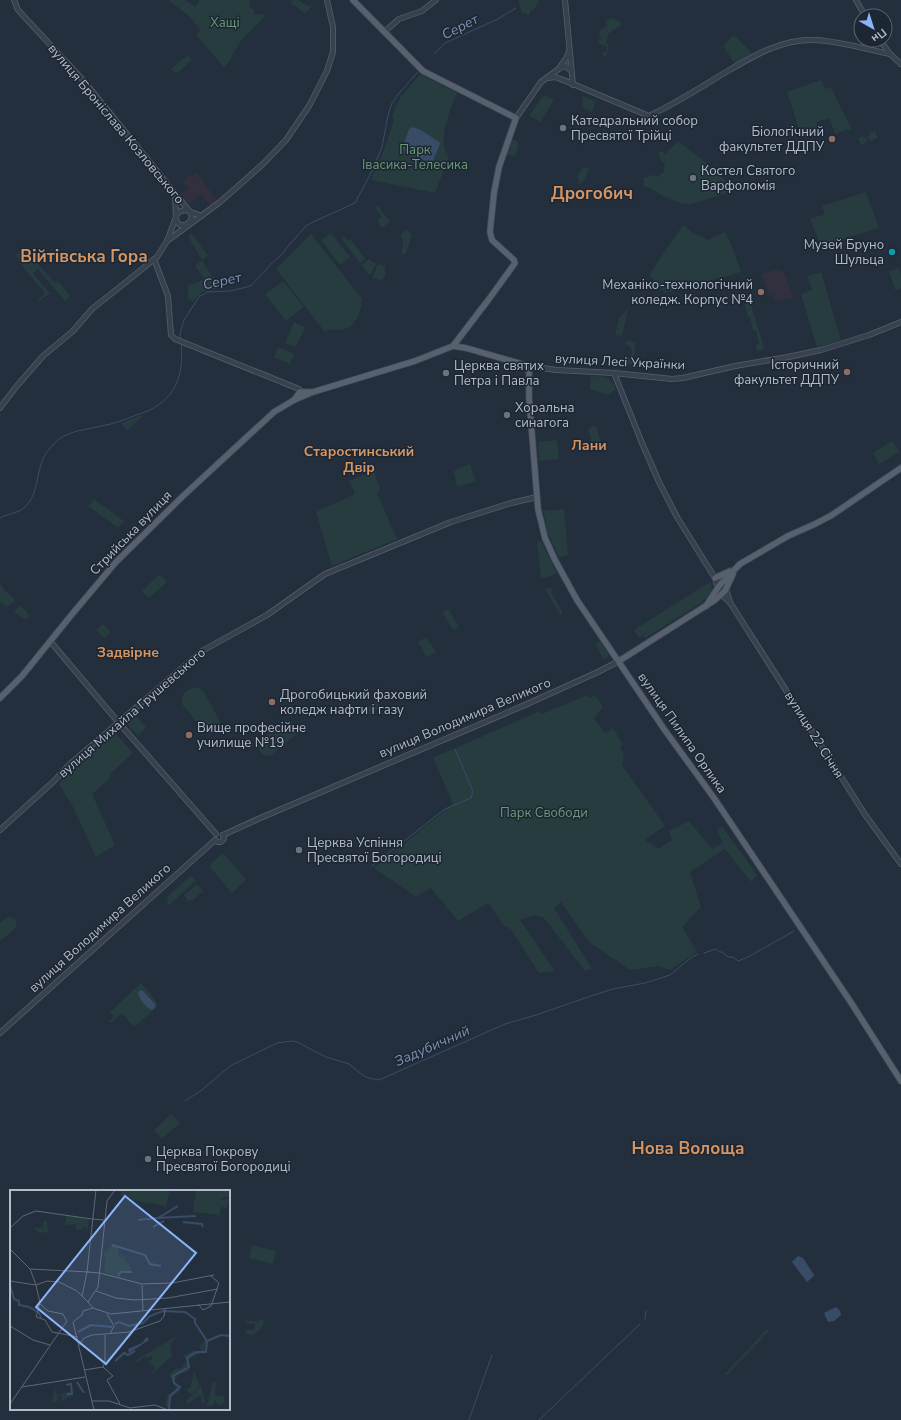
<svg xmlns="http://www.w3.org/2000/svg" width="901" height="1420" viewBox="0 0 901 1420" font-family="'Nunito Sans',sans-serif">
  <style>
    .medical { fill: #32303f }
    .green { fill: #263c3f }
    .water { fill: #394c67 }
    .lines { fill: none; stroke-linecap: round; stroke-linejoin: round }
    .stream { stroke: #394c67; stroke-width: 1 }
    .minor-casing { stroke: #565f6c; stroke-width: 6 }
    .major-casing { stroke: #414a57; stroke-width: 7 }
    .minor { stroke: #38414e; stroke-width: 4.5 }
    .major { stroke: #56606e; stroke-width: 5.5 }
    .worship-dot { fill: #6b7280; stroke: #1d2633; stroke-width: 1.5 }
    .education-dot { fill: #8d6e63; stroke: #1d2633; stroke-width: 1.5 }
    .culture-dot { fill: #0f9aa8; stroke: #1d2633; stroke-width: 1.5 }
    .labels { text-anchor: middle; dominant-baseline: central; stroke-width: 3; stroke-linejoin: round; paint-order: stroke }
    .park-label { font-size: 13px; fill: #6b9a76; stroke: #1d2633 }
    .poi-label { font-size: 13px; fill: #b4bcc9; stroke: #1d2633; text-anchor: start }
    .street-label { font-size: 13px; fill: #b4bcc9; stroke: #1d2633 }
    .water-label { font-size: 14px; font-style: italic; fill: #7c92b1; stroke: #1d2633 }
    .neighbourhood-label { font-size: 14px; font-weight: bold; fill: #d59563; stroke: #1d2633 }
    .district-label { font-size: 17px; font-weight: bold; fill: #d59563; stroke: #1d2633 }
    .inset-river { fill: none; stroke: #394c67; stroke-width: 2 }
    .inset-road { fill: none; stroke: #5e6776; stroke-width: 1 }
    .view { fill: #8ab4f8; fill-opacity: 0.15; stroke: #8ab4f8; stroke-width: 2 }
    .inset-edge { fill: none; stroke: #b4bcc9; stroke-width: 2 }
  </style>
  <rect width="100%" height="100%" fill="#242f3e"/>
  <g class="medical">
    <polygon points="197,172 216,200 210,205 201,194 188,204 181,194 189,188 183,181 190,174 192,177"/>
    <polygon points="778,269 779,272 784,271 793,297 775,302 773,295 769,295 762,274"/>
  </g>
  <g class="green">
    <polygon points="168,0 185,0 195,7 200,0 250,0 249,6 254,11 254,15 264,14 264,17 240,42 225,68 196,35 201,30 189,16"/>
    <polygon points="293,0 298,0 307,6 313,5 307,12 304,13 290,2"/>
    <polygon points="518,0 539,0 539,1 534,10 530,11 530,14 526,15 525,13 522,14"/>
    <polygon points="611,18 616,20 622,24 608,34 606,44 609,44 606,56 604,56 601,52 605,53 607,46 600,45 598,40 601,38 599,33 601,32 600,30 607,26 605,22"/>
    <polygon points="734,35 752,53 735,64 723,46"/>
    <polygon points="188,55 192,60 176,74 171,69"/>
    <path d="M420 74 457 93C451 108 442 128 444 145 444 149 447 153 449 157L435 193 371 180 384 150 394 120 392 115 400 98Z"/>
    <path d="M821 80 825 89 831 87C837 102 845 115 852 129L848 131 847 129 837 133 836 135 829 118 816 122 820 132 802 138 787 92Z"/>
    <polygon points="544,95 554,100 541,122 529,116"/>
    <polygon points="582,96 596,101 592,112 585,109 582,106 583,105"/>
    <polygon points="875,131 878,138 870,141 869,137 866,138 867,142 861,145 858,138 863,136 864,138 870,135 869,133"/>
    <polygon points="512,139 518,142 518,148 515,156 507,154"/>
    <path d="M678 142C700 156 717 171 733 190 722 194 698 204 687 204 673 203 656 191 643 185L645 182 643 181 644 178 652 175 659 177 661 174 664 172V169L665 165 661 161 658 152 662 151 665 154Z"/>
    <polygon points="583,167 584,167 589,169 583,182 582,181 580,184 578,183 579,180 577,177"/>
    <polygon points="866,192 879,228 821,246 810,219 825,214 822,206"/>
    <polygon points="378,206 390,222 382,228 377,221 382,217 375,208"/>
    <polygon points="683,225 693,233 709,240 725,232 733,249 741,272 665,293 649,275"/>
    <path d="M407 229 412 235 406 253 403 255 401 254C404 247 404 241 400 235Z"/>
    <polygon points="191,233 208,256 202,260 206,267 220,288 202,292 193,301 188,299 188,285 199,282 204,278 195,266 202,260 188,236"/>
    <polygon points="331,233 350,257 340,265 321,240"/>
    <path d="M311 234 362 299C361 312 356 328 340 330 335 330 330 328 325 332L276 269Z"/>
    <polygon points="344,236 348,241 350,239 366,259 360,263 341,238"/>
    <polygon points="24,248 55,283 58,281 69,295 70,297 65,301 38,269 33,273 50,294 47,295 39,301 38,300 45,293 20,263 21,262 16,255"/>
    <polygon points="369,259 376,264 370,276 362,265"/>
    <polygon points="378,264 385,266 385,276 381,280 372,278"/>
    <polygon points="899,268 901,274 901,288 895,290 889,271"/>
    <polygon points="821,272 841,340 817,347 801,294 812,290 807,276"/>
    <polygon points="283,281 304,307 286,321 265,294"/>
    <polygon points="750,302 764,347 762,350 757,351 756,345 759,344 756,330 753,330 750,317 748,317 745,304"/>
    <polygon points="628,309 622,336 615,335 619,318"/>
    <polygon points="294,322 305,327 296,347 285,343"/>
    <polygon points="629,340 636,343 632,364 624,364 622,360 629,357 632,353 631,348 625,343"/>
    <polygon points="278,347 294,354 290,364 274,357"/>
    <polygon points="665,359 667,369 649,367 648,361"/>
    <path d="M591 376C605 377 608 374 616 389L608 395 590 389Z"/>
    <polygon points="142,415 143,416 127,431 121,423"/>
    <polygon points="596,426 601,443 592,445 588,428"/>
    <polygon points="557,440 559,459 539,461 538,442"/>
    <polygon points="892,441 899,452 879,464 873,453"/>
    <polygon points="470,464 476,481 457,487 454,471"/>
    <polygon points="373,468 380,489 377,493 397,539 332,566 316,512 355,494 349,481 366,474 369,470"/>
    <polygon points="94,499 124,521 118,528 88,506"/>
    <polygon points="564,509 568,555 559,557 548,533 543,511"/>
    <polygon points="537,541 541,541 556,572 556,574 541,579"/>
    <polygon points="160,574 167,582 149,598 142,591"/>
    <path d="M710 582C714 588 710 593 707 599H704L701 603 645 638 644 635 639 638 634 630Z"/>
    <polygon points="0,584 4,588 3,589 15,600 7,607 0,602"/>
    <polygon points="552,587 551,592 563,613 560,615 545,589"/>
    <polygon points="20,605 30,616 27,619 25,619 14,612"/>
    <polygon points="448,609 459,627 453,630 442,612"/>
    <polygon points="103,624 111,632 104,638 96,630"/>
    <polygon points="426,637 436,652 427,657 418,642"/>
    <polygon points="600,641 609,654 608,657 604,660 595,644"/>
    <path d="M194 688H199L204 692 220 722V728C217 734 212 736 206 733L182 704C180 695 186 689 194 688Z"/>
    <polygon points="588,695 590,698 595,695 603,707 594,718 605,733 613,728 623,744 620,747 624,753 622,765 665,826 645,840 659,849 672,840 669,831 689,821 712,849 723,843 717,830 722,826 757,875 751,882 725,849 690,872 701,907 682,927 697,952 670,970 659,966 630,970 589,942 561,902 554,908 592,969 585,971 544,918 534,915 520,920 555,971 539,973 511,929 504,926 488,903 458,921 431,888 416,897 374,868 453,804 433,758 540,711 542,714"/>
    <polygon points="377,701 381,707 366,716 362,710"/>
    <polygon points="139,711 141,714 137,717 146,727 138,736 126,723"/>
    <path d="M285 720C292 719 298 727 297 734L271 755C263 758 257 750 258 742Z"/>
    <polygon points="115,733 133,753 110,774 111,775 109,777 110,778 92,794 115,845 96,857 73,807 59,784 76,764 78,765"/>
    <polygon points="223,853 246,880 232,893 210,867 210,865"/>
    <polygon points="191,876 196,881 169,905 167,902 168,896"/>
    <polygon points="197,884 203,891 192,901 190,900 187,902 186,900 187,899 184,895"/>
    <path d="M7 917C10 917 14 917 16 921 19 929 5 937 0 941V923Z"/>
    <polygon points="51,971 53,978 38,991 35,987"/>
    <polygon points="141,983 156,1001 157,1004 157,1007 134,1027 122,1013 111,1023 109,1021 114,1017 110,1012"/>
    <polygon points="171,1114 180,1123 162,1139 154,1130"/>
    <polygon points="252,1245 276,1251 273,1264 249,1258"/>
    <path d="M261 1319 264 1320C264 1327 258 1331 253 1335L247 1334 245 1330H255V1324L246 1323V1321H259Z"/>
    <polygon points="767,1329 769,1331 727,1375 724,1375"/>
  </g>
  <g class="water">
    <polygon points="413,127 421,130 439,142 440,144 432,163 411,155 402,149 409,129"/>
    <path d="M141 990 143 991 155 1004V1007L152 1010C146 1008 139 999 138 992Z"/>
    <polygon points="798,1256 803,1258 814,1275 814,1276 807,1282 792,1262"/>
    <polygon points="836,1307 840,1311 841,1315 834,1321 828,1322 824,1313"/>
  </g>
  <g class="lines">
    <g class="stream">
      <polyline points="434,54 445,43 498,19 516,8"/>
      <polyline points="181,340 180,333 184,320 199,297 207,292 230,291 247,287 252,285 271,264 283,253 288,246 306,226 313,222 355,203 372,171 382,147 388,115 392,103 400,92 418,72"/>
      <path d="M0 518C8 513 18 514 25 507 38 495 36 475 43 459 46 452 52 445 58 440 71 430 86 430 101 426 113 424 125 420 136 415 143 413 152 410 158 405 179 392 184 366 181 343"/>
      <polyline points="372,866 445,809 471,798 473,791 455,749"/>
      <polyline points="704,953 716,949 719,952 722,952 728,957 733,957 738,961 748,957 794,931"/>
      <polyline points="185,1101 202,1090 230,1066 277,1043 292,1041 297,1042 326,1057 349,1064 364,1076 369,1078 379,1080 505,1024 536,1015 591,996 613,989 645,983 670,975 692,957 698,954"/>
      <polyline points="645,1319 646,1311"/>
      <polyline points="469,1420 492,1355"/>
      <polyline points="539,1420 640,1324"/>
    </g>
    <defs>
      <g id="minor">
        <polyline points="14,0 18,10 83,80 190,212 192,216 191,220 186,225 180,225 177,222 176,218 175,195"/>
        <polyline points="565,0 573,85"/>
        <polyline points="856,0 865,16"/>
        <polyline points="384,32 399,19 422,11 436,0"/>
        <polyline points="880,40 890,54 901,64"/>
        <polyline points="560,67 567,57 569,51"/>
        <polyline points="547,78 555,77 563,80"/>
        <path d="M561 79 649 116C674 104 697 90 721 75 750 58 779 39 814 40 840 41 865 49 890 54"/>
        <polyline points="516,118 541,82 560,68 566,66 570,70"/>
        <polyline points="167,241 220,202 263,164 286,140 309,106 327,71 333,52 333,27 327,0"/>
        <polyline points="154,259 168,296 171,335 175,339 299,389 302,392"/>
        <polyline points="529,366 556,370 614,373 672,379 683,378 735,366 788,357 821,350 869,335 901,322"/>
        <polyline points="614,373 642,443 659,482 677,517 715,578 718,590"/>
        <polyline points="0,408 16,387 43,356 73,331 92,309 131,278 157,257 167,241 178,212 185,210 202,216"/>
        <polyline points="715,578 725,586 730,602"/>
        <polyline points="719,592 731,604 866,816 901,864"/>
        <polyline points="50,641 119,723 216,834"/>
        <polyline points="0,830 53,782 70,764 202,651 267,615 325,574 451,522 511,503 537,497"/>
        <polyline points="223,835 258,819 525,705 600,671 619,661"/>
        <polyline points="215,840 218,842 221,842 224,839 223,835"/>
        <polyline points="0,1033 215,840"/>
      </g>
      <g id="major">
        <polyline points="453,346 466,348 529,366 529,397 538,509 545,538 555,560 577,600 664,729 714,798 850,1001 901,1081"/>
        <polyline points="294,400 300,392 311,392"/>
        <polyline points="715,578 730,571"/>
        <polyline points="706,606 719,586 740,564 788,536 815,524 832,515 901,468"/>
        <polyline points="619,661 715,600 725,591 733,574"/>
        <polyline points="0,698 22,676 73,613 116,562 183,496 274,412 294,400 313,392 415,361 453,346 489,299 515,263 514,260 492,240 490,232 494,193 499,167 516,118 423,71 353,0"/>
      </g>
    </defs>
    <use href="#minor" class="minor-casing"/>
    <use href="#major" class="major-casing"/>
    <use href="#minor" class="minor"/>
    <use href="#major" class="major"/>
  </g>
  <g class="worship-dot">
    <circle cx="563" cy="128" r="4"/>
    <circle cx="693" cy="178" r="4"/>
    <circle cx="446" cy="373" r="4"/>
    <circle cx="507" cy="415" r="4"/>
    <circle cx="299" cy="850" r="4"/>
    <circle cx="148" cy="1159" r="4"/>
  </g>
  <g class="education-dot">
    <circle cx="832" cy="139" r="4"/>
    <circle cx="761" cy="292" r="4"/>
    <circle cx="847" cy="372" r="4"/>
    <circle cx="272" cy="702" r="4"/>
    <circle cx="189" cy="735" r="4"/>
  </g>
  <circle class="culture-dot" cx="892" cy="252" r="4"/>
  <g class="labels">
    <g class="park-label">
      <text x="225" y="23">Хащі</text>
      <text x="415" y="150">Парк<tspan x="415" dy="15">Івасика-Телесика</tspan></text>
      <text x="544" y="813">Парк Свободи</text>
    </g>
    <g class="poi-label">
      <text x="571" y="121">Катедральний собор<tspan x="571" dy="15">Пресвятої Трійці</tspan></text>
      <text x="824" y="132" text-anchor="end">Біологічний<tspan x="824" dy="15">факультет ДДПУ</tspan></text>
      <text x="701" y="171">Костел Святого<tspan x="701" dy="15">Варфоломія</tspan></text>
      <text x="884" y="245" text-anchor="end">Музей Бруно<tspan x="884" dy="15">Шульца</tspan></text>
      <text x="753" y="285" text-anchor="end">Механіко-технологічний<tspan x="753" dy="15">коледж. Корпус №4</tspan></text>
      <text x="839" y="365" text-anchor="end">Історичний<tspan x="839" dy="15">факультет ДДПУ</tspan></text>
      <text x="454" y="366">Церква святих<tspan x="454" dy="15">Петра і Павла</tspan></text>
      <text x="515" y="408">Хоральна<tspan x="515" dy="15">синагога</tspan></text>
      <text x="280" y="695">Дрогобицький фаховий<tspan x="280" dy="15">коледж нафти і газу</tspan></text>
      <text x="197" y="728">Вище професійне<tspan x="197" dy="15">училище №19</tspan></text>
      <text x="307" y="843">Церква Успіння<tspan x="307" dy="15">Пресвятої Богородиці</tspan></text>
      <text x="156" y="1152">Церква Покрову<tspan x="156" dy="15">Пресвятої Богородиці</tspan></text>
    </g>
    <g class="street-label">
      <text transform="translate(116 124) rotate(50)">вулиця Броніслава Козловського</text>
      <text transform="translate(620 362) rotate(3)">вулиця Лесі Українки</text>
      <text transform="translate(131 533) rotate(-46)">Стрийська вулиця</text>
      <text transform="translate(132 713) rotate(-41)">вулиця Михайла Грушевського</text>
      <text transform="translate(465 718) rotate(-23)">вулиця Володимира Великого</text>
      <text transform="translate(682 733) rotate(55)">вулиця Пилипа Орлика</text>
      <text transform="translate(814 735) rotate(58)">вулиця 22 Січня</text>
      <text transform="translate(100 928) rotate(-42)">вулиця Володимира Великого</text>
    </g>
    <g class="water-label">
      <text transform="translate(460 27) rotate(-27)">Серет</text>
      <text transform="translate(222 281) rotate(-12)">Серет</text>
      <text transform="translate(432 1046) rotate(-24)">Задубичний</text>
    </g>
    <g class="neighbourhood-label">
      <text x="589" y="445">Лани</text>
      <text x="359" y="451">Старостинський<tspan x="359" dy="16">Двір</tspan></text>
      <text x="128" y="652">Задвірне</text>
    </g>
    <g class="district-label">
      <text x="592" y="193">Дрогобич</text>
      <text x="84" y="256">Війтівська Гора</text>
      <text x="688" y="1148">Нова Волоща</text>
    </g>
  </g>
  <g transform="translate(10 1190)">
    <rect width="220" height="220" fill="#242f3e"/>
    <path d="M160 0 156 16 121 10 122 8 111 6V2L108 1ZM186 0H219V7L211 8V10L219 9 217 18 211 17 209 28 208 25 183 22ZM56 25 79 29 77 43 75 36 72 40 65 39 66 34 55 35ZM34 31H37L38 42 28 43 23 33 25 37 33 38ZM102 55 108 58 109 68 111 61 112 69 116 64 115 72 119 73 122 82H112L110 87 94 82 96 67H99L94 66 93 62H97ZM168 145 160 155 162 166 140 186 145 178 138 171 143 170 141 166 137 168 135 166 127 173 125 171ZM194 147 199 152 195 154V161L179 169V181L168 185 165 190 164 193 170 197 169 202 161 207 159 220 155 215 158 206H156L167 200 159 185 165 179 172 178 177 170 173 165H176L175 162 177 164 183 160V156L184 162 191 161 189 156 193 153ZM184 182 190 195 181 204 176 199 180 198ZM203 192 206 193 205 204 208 206H214L215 212 208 216 205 209 204 215 197 216 196 220ZM191 196 195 213 191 212 192 206H189L177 214 176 211 184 202 187 204 185 201ZM45 200H46V205L62 201 61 208 58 207 51 211 52 205 48 206 47 212 42 213Z" fill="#263c3f"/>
    <path d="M137 147 139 150 119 163 118 159 132 153Z" fill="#394c67"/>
    <path class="inset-river" d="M147 28 186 26M148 28 168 16M128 30 147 28M173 32 192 34 193 37M143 37 154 31M102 55 135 65 140 74 151 76M108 86 110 82H122M0 95 4 109 9 111V115L19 117 29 123 31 128M105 134 109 132 119 136 133 133 140 126 153 121 175 122 185 129V133L197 151M68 142 81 135 102 137M105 171 114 163 118 165 125 161M67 192 74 203M56 195 61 194 62 204H57M159 220 160 206 170 197 164 193 163 186 179 177 177 168 186 162H196L197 151 211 145 220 146"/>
    <path class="inset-road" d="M82 29 94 30M0 38 13 26 26 21 82 29M0 59 20 79 26 95M20 79 79 82M77 82 86 0M77 82 90 83M90 83 132 94 162 93 204 85M201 86 209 93 201 116M0 91 26 95M132 95 133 120M86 101 106 108 125 110 158 108 208 99M72 106 77 82M30 114 38 121 53 124 57 132M188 114 193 120 201 116M83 118 101 124 220 112M83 118 78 112 88 97 97 11 105 0M83 118 73 121 72 125 63 132 84 220M97 124 104 136 100 144M0 136 23 150 40 155M68 147 42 142 35 130 26 127 30 113 26 95 37 91 49 92 67 101 78 112M69 155 74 148 82 145 119 142 150 131 154 126 155 119M93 177 103 186 97 190 110 214M93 177 95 172V145M74 180 93 177M12 197 75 187M82 211H99L120 218 145 215 158 220M0 214 57 131"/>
    <path class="view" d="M115 6 186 63 96 174 26 117Z"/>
    <rect width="220" height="220" class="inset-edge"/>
  </g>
  <g transform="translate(873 28) rotate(141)"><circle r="19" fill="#1d2633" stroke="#59626f"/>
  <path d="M0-3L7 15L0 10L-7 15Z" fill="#8ab4f8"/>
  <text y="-6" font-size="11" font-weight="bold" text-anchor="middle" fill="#b4bcc9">Пн</text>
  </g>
</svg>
